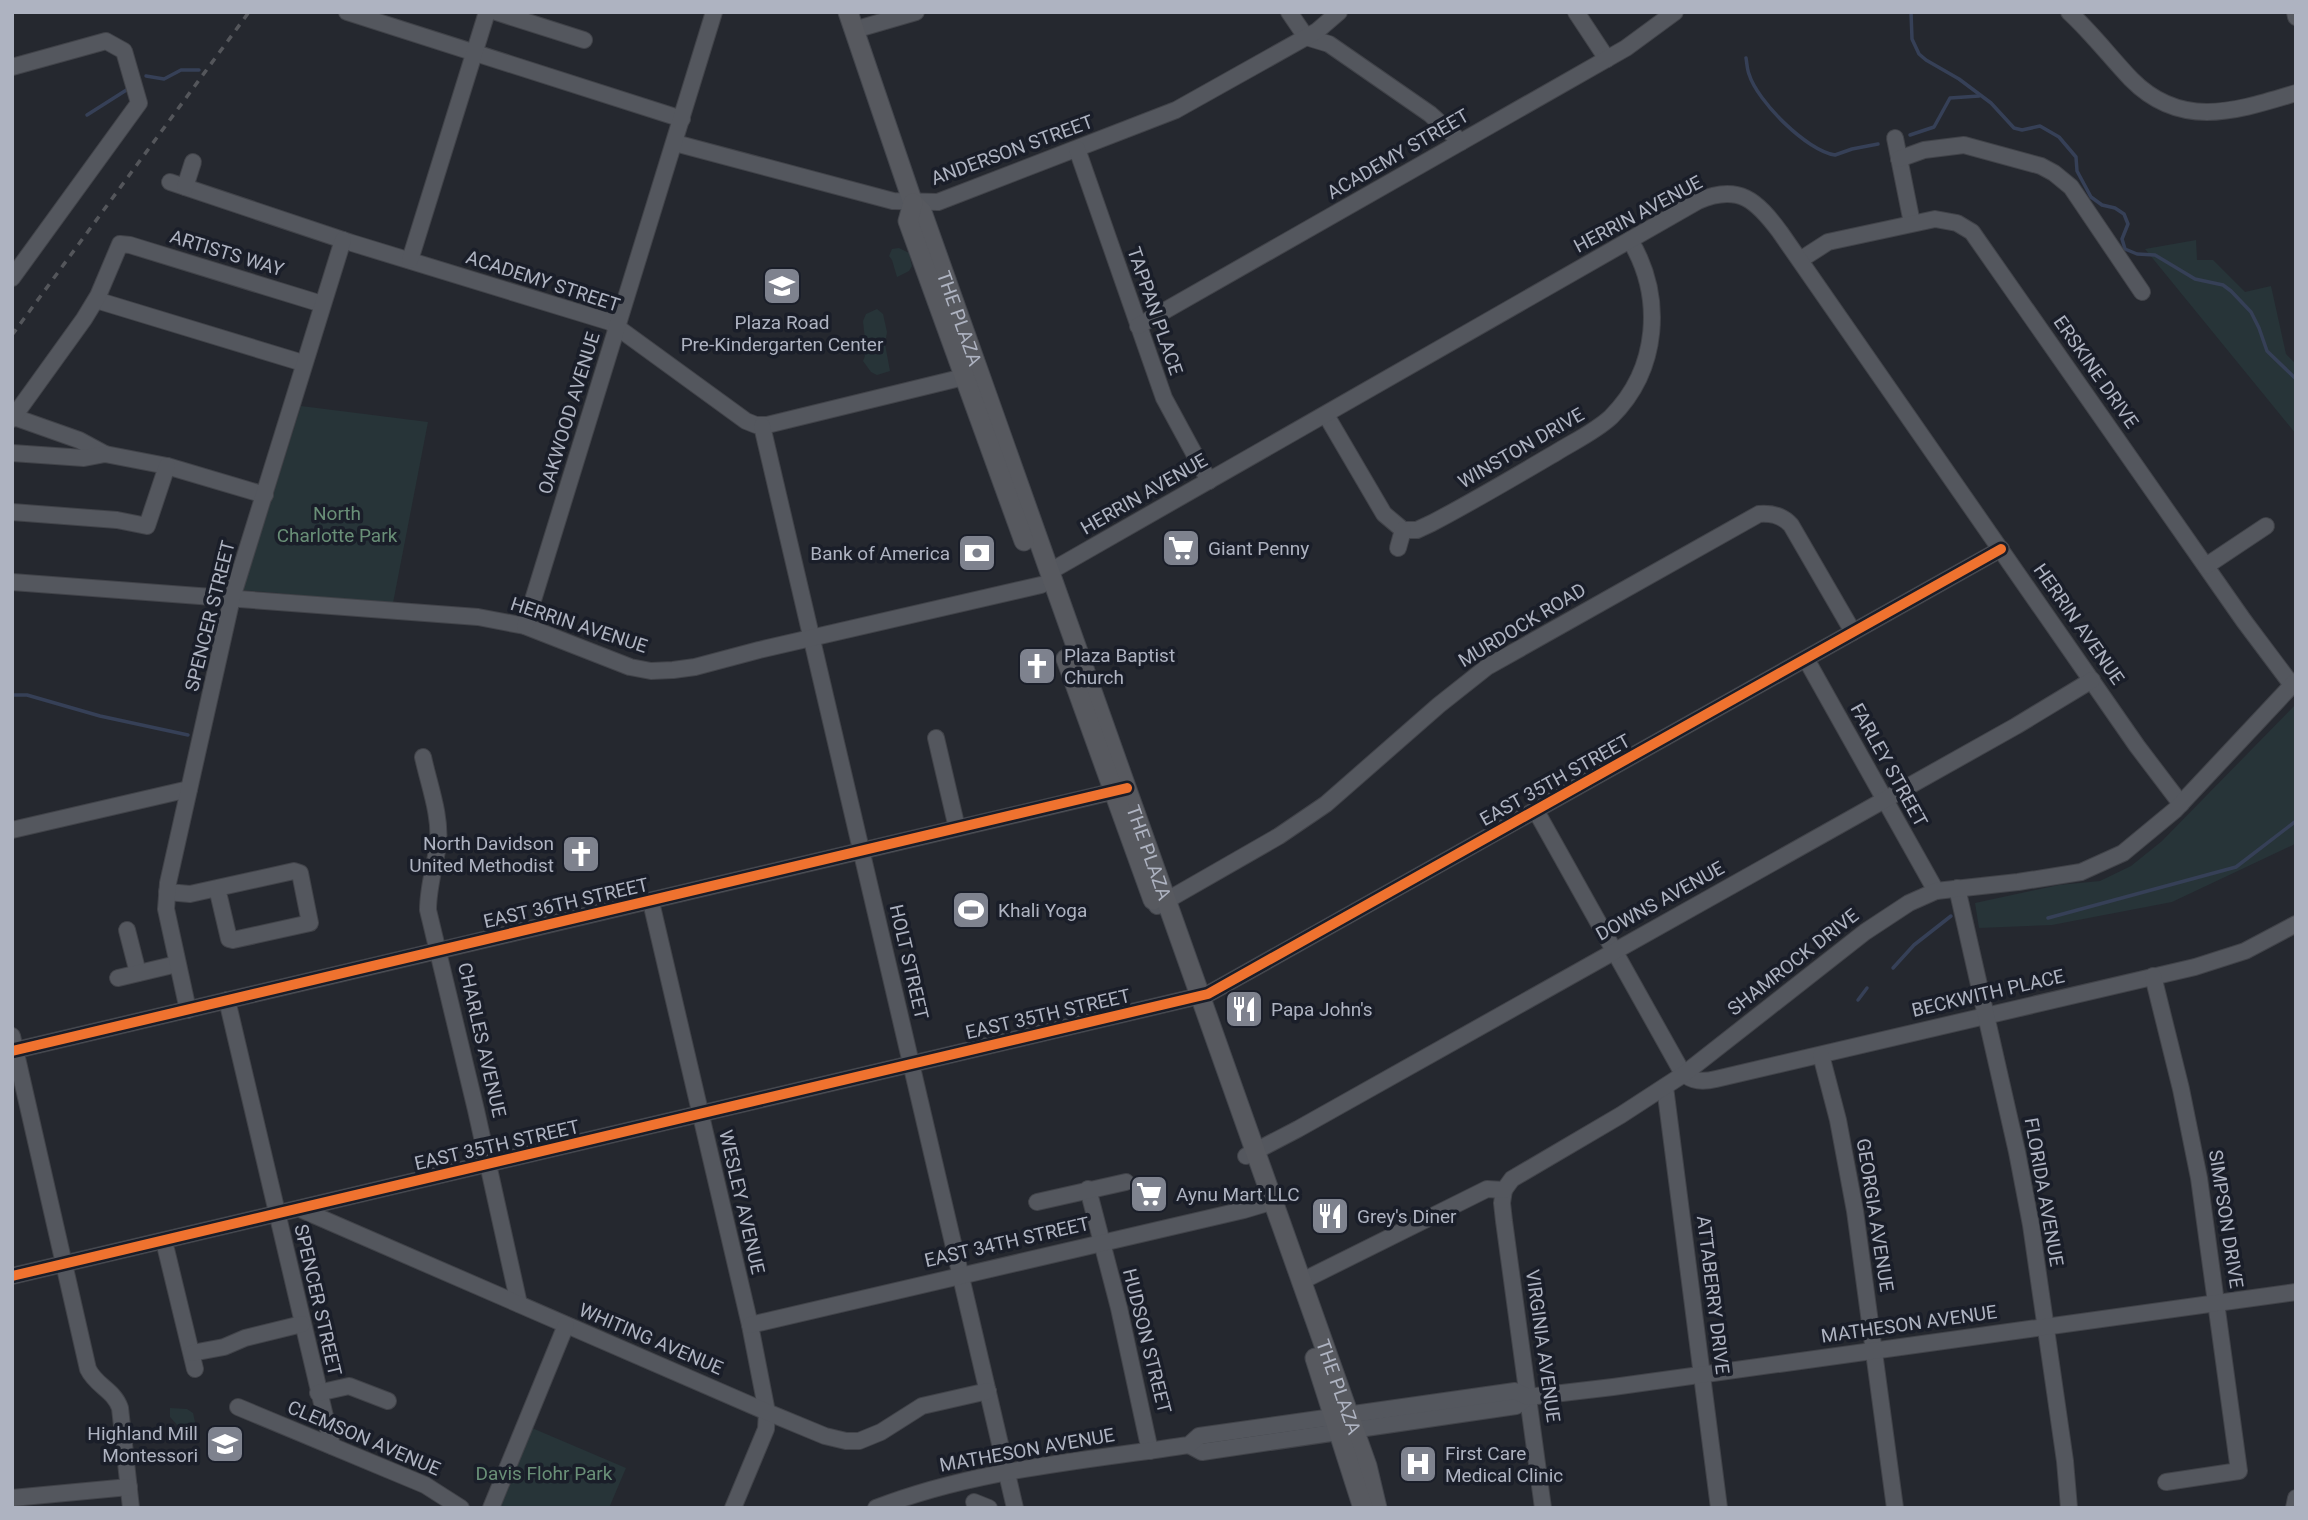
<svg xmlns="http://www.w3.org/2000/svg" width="2308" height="1520" viewBox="0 0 2308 1520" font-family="Roboto,sans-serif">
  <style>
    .green { fill: #273438 }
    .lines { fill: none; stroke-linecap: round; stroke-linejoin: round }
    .stream { stroke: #364057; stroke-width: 3.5 }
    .minor-casing { stroke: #414349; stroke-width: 18 }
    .major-casing { stroke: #42454c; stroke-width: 21 }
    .minor { stroke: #54575e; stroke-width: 16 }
    .major { stroke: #57595f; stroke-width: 19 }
    .rail { stroke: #54565b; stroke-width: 3.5; stroke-dasharray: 7 7; stroke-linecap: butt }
    .cycleway-casing { stroke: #1a1e29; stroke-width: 15 }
    .cycleway { stroke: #ef722f; stroke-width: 10 }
    .labels { text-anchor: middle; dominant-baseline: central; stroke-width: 7; stroke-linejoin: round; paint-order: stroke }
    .street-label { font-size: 19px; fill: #aeb3c1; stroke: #1a1e29 }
    .poi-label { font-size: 19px; fill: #aeb3c1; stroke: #1a1e29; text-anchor: start }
    .park-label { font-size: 19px; fill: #698f77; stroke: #1a1e29 }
  </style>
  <rect width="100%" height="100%" fill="#25282f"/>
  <g class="green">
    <polygon points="2196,240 2197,260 2213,260 2245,292 2271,286 2286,354 2296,364 2296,434 2145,249"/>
    <polygon points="899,248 909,253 912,266 909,271 897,277 892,260 889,256 892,249"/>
    <polygon points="877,309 883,314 887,332 886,338 865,340 863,321 866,314"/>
    <polygon points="885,344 890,371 877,375 871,372 863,361 865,356 863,351 866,347"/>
    <polygon points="301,406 428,422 393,603 243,590"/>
    <polygon points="2296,704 2296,842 2293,845 2172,902 2052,925 1979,928 1975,903 2059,885 2100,881 2131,866 2162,841"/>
    <polygon points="170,1408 187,1409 193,1413 195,1422 193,1428 180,1428 170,1417"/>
    <polygon points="525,1425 626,1468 609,1508 491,1508"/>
  </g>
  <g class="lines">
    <g class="stream">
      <polyline points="1911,12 1912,39 1919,54 1926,60 1959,79 1991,103 2014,128 2022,130 2040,126 2059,137 2076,157 2077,171 2091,197 2102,205 2115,208 2124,214 2128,224 2122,239 2125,249 2137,254 2155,255 2195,279 2223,285 2231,291 2251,312 2259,328 2267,351 2296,379"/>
      <path d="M1746 58C1747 63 1747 69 1749 74 1757 101 1807 151 1835 155L1852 149 1878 144"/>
      <polyline points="146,76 164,79 181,70 199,70"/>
      <polyline points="87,115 128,89"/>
      <polyline points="1910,135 1934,127 1950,98 1979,96"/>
      <polyline points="12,695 27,695 100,716 188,735"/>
      <polyline points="2048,918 2236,867 2296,821"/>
      <polyline points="1893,968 1914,945 1951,916"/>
      <polyline points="1858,1000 1867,988"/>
    </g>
    <defs>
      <g id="minor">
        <polyline points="347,12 682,119"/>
        <polyline points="496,12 584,40"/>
        <polyline points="1289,12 1306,37 1329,44 1430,114 1461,142"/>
        <polyline points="1576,12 1607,59"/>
        <path d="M2069 12C2092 33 2110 57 2131 79 2181 130 2236 111 2296 93"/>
        <polyline points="2295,12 2296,17"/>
        <polyline points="854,30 916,12"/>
        <polyline points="12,67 106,41 124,51 139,103 12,278"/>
        <polyline points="1895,138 1912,223"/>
        <polyline points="675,143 893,201 938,202 1176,110 1317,31 1339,12"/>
        <polyline points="1077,149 1164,398 1209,481"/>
        <polyline points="1899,159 1924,150 1964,145 2041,166 2054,173 2071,187 2142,292"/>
        <polyline points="170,182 352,243 610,322 746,421 756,425 767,425 964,377"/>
        <polyline points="185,187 193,162"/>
        <polyline points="410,260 487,12"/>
        <polyline points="1800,260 1828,242 1935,219 1957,223 1972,232 2244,621 2292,685"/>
        <polyline points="96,300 303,363"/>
        <polyline points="1138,326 1626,48 1675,12"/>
        <path d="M1326 415 1384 514 1403 530H1417L1432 523C1474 501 1516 476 1557 452 1575 441 1596 431 1611 417 1659 369 1664 297 1630 240"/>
        <polyline points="14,417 79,440 105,454"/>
        <polyline points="12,419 84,319 98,296 120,244 130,245 322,304"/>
        <polyline points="762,426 1015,1508"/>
        <polyline points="12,453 84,458 105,454 167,466 265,495"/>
        <polyline points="12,512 117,520 147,526 167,466"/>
        <polyline points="1398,548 1403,530"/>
        <polyline points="2206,566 2266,526"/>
        <path d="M1049 572 1698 201C1739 183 1757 201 1780 232L2137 746 2181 804"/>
        <polyline points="12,582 478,617 525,626 630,667 651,671 673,670 695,667 759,650 1041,585"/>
        <polyline points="525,626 714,12"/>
        <polyline points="1806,659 1936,891"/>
        <polyline points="936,738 957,828"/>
        <path d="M423 757C429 785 441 816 438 844 435 866 428 887 428 910L476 1110 519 1304"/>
        <path d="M1536 811 1682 1072C1692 1082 1703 1082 1716 1079L2195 967 2245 951 2296 924"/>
        <polyline points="12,830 189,789"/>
        <polyline points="1957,888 2017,1152 2031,1225 2065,1461 2069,1508"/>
        <polyline points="167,892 190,894 294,871 300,873 310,923 233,940 229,939 217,888"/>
        <polyline points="651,902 750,1325 767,1412 766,1429 733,1508"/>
        <path d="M1157 906 1279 836 1326 804 1439 705 1487 667 1759 514C1771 513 1783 516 1791 525L1853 632"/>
        <polyline points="127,930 138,973"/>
        <polyline points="2153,976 2181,1089 2199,1178 2239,1471 2166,1482"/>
        <polyline points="118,978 177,964"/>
        <polyline points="227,1000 332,1446"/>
        <polyline points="188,1010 166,909 168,883 232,598 343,240"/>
        <path d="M12 1036 88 1369C96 1386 114 1390 120 1408L131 1508"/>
        <polyline points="12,1051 1124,789"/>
        <polyline points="1821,1055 1838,1120 1855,1211 1895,1508"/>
        <polyline points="1665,1087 1719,1508"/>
        <polyline points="1246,1156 1298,1129 2016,726 2092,680"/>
        <polyline points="1088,1189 1119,1308 1150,1451"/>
        <polyline points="1504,1190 1502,1203 1504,1221 1543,1508"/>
        <polyline points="1037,1202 1126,1182"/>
        <polyline points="300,1209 767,1412 825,1436 846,1441 859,1441 881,1432 922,1406 988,1391"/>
        <polyline points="164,1241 195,1369"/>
        <polyline points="12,1276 1208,994 2001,549"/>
        <polyline points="1302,1281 1487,1189 1504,1190 1512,1179 1621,1115 1684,1074 1865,932 1909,903 1936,891 2018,882 2081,872 2123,853 2175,810 2296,681"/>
        <polyline points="750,1325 1244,1210 1274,1201"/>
        <polyline points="192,1353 224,1347 245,1338 302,1324"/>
        <polyline points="318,1393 349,1386 388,1401"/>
        <polyline points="238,1407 425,1485 461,1508"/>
        <polyline points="1189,1445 1202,1452 1516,1406 1528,1397"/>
        <polyline points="12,1498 129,1487"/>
        <polyline points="974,1502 989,1508"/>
        <polyline points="491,1508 566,1325"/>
        <path d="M876 1508C976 1469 1084 1461 1189 1445L1199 1436 1515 1391 1528 1397 1613 1387 2296 1292"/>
        <polyline points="2294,1508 2296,1498"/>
      </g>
      <g id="major">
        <path id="s1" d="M848 12 913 203 922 212 1367 1466 1377 1508"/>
        <polyline points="913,203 908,221 1024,541"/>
        <polyline points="1066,659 1153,900"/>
        <polyline points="1315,1358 1363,1508"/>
      </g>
    </defs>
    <use href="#minor" class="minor-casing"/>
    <use href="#major" class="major-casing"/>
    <use href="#minor" class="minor"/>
    <use href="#major" class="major"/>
    <polyline class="rail" points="12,335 249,12"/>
    <defs>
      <g id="cycleway">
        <polyline points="12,1051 1127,788"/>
        <polyline points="12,1276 1208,994 2001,549"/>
      </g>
    </defs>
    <use href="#cycleway" class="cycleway-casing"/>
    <use href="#cycleway" class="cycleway"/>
  </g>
  <defs>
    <symbol id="school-square" viewBox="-11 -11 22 22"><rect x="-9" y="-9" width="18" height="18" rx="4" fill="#7e828e" stroke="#1a1e29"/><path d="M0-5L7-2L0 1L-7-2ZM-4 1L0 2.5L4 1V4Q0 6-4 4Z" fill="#fff"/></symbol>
    <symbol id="supermarket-square" viewBox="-11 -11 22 22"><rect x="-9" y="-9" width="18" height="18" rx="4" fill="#7e828e" stroke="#1a1e29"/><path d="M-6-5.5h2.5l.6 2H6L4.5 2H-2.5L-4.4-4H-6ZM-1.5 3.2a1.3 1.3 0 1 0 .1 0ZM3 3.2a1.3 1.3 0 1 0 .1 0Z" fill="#fff"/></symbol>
    <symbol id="bank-square" viewBox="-11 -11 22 22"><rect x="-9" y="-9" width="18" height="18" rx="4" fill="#7e828e" stroke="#1a1e29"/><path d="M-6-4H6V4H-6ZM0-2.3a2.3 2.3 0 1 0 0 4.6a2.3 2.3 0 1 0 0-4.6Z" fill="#fff"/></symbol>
    <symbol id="church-square" viewBox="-11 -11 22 22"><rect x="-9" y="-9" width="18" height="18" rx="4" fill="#7e828e" stroke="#1a1e29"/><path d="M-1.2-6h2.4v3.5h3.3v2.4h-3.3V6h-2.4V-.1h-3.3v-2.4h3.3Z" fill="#fff"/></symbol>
    <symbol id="stadium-square" viewBox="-11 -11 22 22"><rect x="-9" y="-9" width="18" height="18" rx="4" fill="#7e828e" stroke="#1a1e29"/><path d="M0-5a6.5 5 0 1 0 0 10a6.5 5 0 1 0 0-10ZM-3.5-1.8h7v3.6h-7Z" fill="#fff"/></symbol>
    <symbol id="restaurant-square" viewBox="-11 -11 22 22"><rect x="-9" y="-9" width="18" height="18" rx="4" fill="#7e828e" stroke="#1a1e29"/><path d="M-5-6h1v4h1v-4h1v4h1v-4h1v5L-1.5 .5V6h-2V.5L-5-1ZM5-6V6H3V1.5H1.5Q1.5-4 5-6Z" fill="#fff"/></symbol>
    <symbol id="hospital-square" viewBox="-11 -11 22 22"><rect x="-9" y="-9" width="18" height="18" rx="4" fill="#7e828e" stroke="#1a1e29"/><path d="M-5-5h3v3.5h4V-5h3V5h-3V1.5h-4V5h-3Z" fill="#fff"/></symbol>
  </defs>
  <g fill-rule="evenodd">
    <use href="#school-square" x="760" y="264" width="44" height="44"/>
    <use href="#supermarket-square" x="1159" y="526" width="44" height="44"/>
    <use href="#bank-square" x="955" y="531" width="44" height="44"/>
    <use href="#church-square" x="1015" y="644" width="44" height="44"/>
    <use href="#church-square" x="559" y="832" width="44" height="44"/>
    <use href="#stadium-square" x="949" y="888" width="44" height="44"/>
    <use href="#restaurant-square" x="1222" y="987" width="44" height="44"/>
    <use href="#supermarket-square" x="1127" y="1172" width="44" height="44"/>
    <use href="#restaurant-square" x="1308" y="1194" width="44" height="44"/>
    <use href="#school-square" x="203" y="1422" width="44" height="44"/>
    <use href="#hospital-square" x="1396" y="1442" width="44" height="44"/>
  </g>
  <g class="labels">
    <g class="street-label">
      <text transform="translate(1012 150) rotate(-20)">ANDERSON STREET</text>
      <text transform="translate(1398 154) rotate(-30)">ACADEMY STREET</text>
      <text transform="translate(1638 214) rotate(-28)">HERRIN AVENUE</text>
      <text transform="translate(227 253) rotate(17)">ARTISTS WAY</text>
      <text transform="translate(543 281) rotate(18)">ACADEMY STREET</text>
      <text transform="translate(1155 311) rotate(71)">TAPPAN PLACE</text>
      <text stroke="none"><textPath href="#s1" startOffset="327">THE PLAZA</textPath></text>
      <text transform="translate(2096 372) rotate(55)">ERSKINE DRIVE</text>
      <text transform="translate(569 413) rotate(-73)">OAKWOOD AVENUE</text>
      <text transform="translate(1521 448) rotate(-30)">WINSTON DRIVE</text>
      <text transform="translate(1144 494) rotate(-30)">HERRIN AVENUE</text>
      <text transform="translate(210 616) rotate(-76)">SPENCER STREET</text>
      <text transform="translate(2079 624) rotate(55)">HERRIN AVENUE</text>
      <text transform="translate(579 625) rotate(18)">HERRIN AVENUE</text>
      <text transform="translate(1522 625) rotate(-31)">MURDOCK ROAD</text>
      <text transform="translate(1889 765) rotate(61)">FARLEY STREET</text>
      <text transform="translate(1555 780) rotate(-29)">EAST 35TH STREET</text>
      <text stroke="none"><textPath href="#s1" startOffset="894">THE PLAZA</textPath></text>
      <text transform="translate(1660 901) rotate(-29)">DOWNS AVENUE</text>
      <text transform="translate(566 903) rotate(-13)">EAST 36TH STREET</text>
      <text transform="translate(909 962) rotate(77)">HOLT STREET</text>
      <text transform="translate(1793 962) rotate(-38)">SHAMROCK DRIVE</text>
      <text transform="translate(1988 993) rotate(-13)">BECKWITH PLACE</text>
      <text transform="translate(1048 1014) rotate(-13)">EAST 35TH STREET</text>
      <text transform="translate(482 1040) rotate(77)">CHARLES AVENUE</text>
      <text transform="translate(497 1145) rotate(-13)">EAST 35TH STREET</text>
      <text transform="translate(2044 1192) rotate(80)">FLORIDA AVENUE</text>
      <text transform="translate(742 1202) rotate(77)">WESLEY AVENUE</text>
      <text transform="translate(1875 1215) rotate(81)">GEORGIA AVENUE</text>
      <text transform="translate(2226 1219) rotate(81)">SIMPSON DRIVE</text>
      <text transform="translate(1007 1242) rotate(-13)">EAST 34TH STREET</text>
      <text transform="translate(1713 1295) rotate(83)">ATTABERRY DRIVE</text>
      <text transform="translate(318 1300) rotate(77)">SPENCER STREET</text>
      <text transform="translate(1909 1324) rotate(-8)">MATHESON AVENUE</text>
      <text transform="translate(651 1339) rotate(23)">WHITING AVENUE</text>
      <text transform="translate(1147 1341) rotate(76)">HUDSON STREET</text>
      <text transform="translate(1543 1346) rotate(82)">VIRGINIA AVENUE</text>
      <text stroke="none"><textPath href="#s1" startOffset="1461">THE PLAZA</textPath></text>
      <text transform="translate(364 1438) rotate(23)">CLEMSON AVENUE</text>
      <text transform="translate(1027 1450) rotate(-10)">MATHESON AVENUE</text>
    </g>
    <g class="poi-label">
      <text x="782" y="322" text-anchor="middle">Plaza Road<tspan x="782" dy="22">Pre-Kindergarten Center</tspan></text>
      <text x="1208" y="548">Giant Penny</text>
      <text x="950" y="553" text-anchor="end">Bank of America</text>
      <text x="1064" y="655">Plaza Baptist<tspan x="1064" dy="22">Church</tspan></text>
      <text x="554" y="843" text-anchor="end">North Davidson<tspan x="554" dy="22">United Methodist</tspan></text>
      <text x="998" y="910">Khali Yoga</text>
      <text x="1271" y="1009">Papa John's</text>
      <text x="1176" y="1194">Aynu Mart LLC</text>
      <text x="1357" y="1216">Grey's Diner</text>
      <text x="198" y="1433" text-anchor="end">Highland Mill<tspan x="198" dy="22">Montessori</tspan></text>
      <text x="1445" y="1453">First Care<tspan x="1445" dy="22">Medical Clinic</tspan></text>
    </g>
    <g class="park-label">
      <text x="337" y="513">North<tspan x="337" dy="22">Charlotte Park</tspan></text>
      <text x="544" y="1473">Davis Flohr Park</text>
    </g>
  </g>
  <rect width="2308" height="1520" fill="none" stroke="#aeb3c1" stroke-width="28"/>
</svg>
